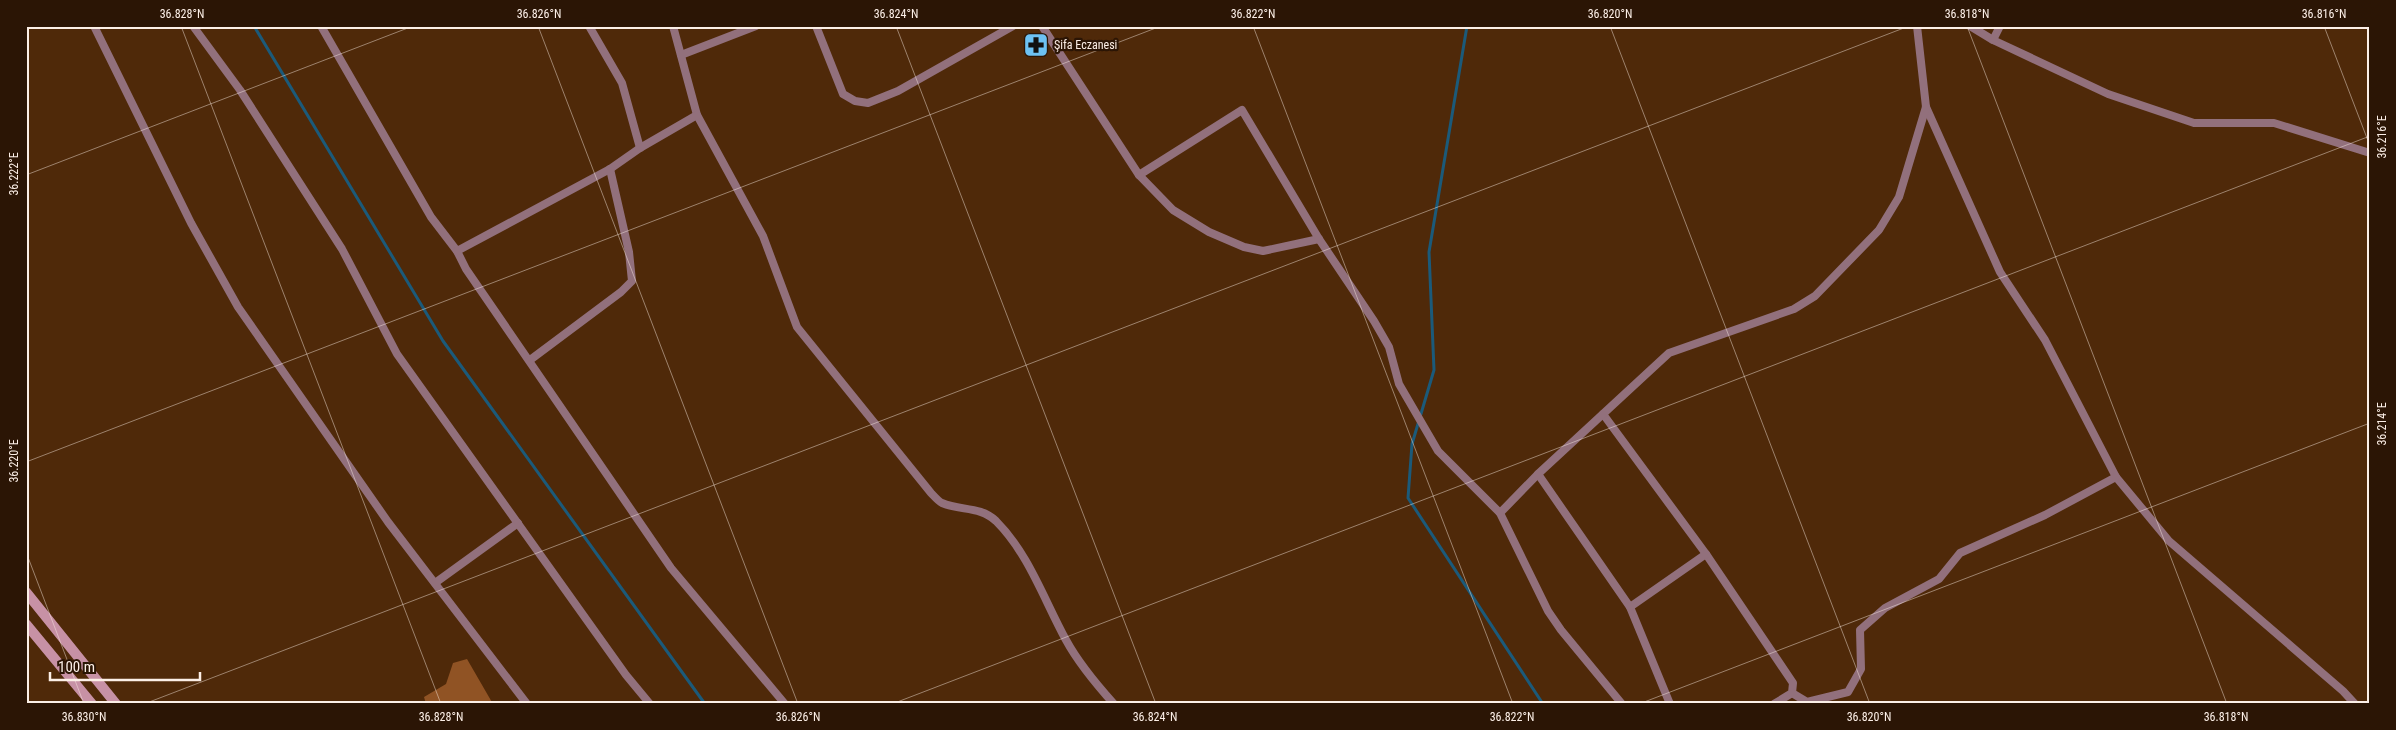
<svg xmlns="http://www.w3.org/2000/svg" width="2396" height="730" viewBox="0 0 2396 730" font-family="'Roboto Condensed',sans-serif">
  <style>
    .forest { fill: #905324 }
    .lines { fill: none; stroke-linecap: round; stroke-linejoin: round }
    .stream { stroke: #1b5a7a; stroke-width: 3 }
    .street { stroke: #92707c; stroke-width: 8 }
    .secondary { stroke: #c791a5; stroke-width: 10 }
    .ticks { fill: none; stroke: #fcefe7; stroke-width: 1; stroke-opacity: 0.45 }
    .labels { text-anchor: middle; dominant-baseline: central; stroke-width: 4.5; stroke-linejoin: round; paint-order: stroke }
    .poi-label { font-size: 12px; fill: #fcefe7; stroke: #2b1505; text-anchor: start }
    .neatline { fill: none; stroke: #fcefe7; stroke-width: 2 }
    .ticks-label { font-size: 12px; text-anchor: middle; fill: #fcefe7 }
  </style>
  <rect width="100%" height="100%" fill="#4f2909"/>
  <polygon class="forest" points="467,659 493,704 426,704 424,697 446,684 453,663"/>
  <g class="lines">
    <g class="stream">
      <polyline points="254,26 443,341 705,704"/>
      <polyline points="1467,26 1429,252 1434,370 1412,444 1408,498 1543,704"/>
    </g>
    <g class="street">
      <polyline points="94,26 191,223 238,307 388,522 527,704"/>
      <polyline points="193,26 240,90 342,249 397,354 626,675 650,704"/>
      <polyline points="321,26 431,217 457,251 466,269 671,568 785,704"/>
      <polyline points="589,26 622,83 640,148"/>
      <path d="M673 26 697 115 763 236 797 327 931 493C934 496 938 501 942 503 961 511 980 506 996 521 1029 554 1044 600 1066 640 1079 664 1096 684 1114 704"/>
      <polyline points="816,26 843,94 855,101 868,103 898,91 1013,26"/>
      <polyline points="1042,26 1139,175 1173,210 1209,232 1244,247 1263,251 1319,239"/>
      <polyline points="1970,26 1993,40 2108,94 2194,123 2274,123 2370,153"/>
      <polyline points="1993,40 2000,26"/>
      <polyline points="681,55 756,26"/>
      <polyline points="1926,107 2000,272 2045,340 2116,477 2169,541 2343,691 2355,704"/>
      <polyline points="1139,175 1242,110 1319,239 1374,321 1389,347 1399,384 1438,451 1500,513 1548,611 1561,630 1622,704"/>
      <polyline points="457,251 610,169 640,148 697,115"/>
      <polyline points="530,360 621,292 632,281 629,252 610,169"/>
      <polyline points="1603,414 1706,554 1793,683 1792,693 1774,704"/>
      <polyline points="1538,474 1630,607 1670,704"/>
      <polyline points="1500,513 1538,474 1669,353 1794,309 1815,296 1879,230 1899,197 1926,107 1917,26"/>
      <polyline points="435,583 518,523"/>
      <polyline points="1630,607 1706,554"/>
      <polyline points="1792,693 1807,702 1848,692 1861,669 1860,630 1885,608 1939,579 1960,553 2045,515 2116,477"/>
    </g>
    <g class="secondary">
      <polyline points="26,592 116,704"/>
      <polyline points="26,624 92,704"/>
    </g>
  </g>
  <path class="ticks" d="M181 26 441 704M538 26 798 704M896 26 1156 704M1253 26 1513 704M1610 26 1870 704M1967 26 2227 704M2324 26 2370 146M26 175 413 26M26 462 1161 26M26 552 84 704M144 704 1909 26M892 704 2370 136M1639 704 2370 423"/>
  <defs>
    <symbol id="pharmacy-square" viewBox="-11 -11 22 22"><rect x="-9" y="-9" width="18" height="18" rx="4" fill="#6dc2f3" stroke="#2b1505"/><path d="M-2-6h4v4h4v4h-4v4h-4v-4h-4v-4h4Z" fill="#111"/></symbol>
  </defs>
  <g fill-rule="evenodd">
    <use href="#pharmacy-square" x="1022" y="31" width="28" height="28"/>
  </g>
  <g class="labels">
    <g class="poi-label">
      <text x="1054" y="45">Şifa Eczanesi</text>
    </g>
  </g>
  <rect width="2396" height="730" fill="none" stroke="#2b1505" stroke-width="55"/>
  <path d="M50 672v8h150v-8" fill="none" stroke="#fcefe7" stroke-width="2.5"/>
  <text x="58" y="672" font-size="15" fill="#fcefe7" stroke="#2b1505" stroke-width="4" paint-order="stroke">100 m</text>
  <rect x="28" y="28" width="2340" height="674" class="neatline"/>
  <g class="ticks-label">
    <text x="182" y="18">36.828°N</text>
    <text x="539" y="18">36.826°N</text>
    <text x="896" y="18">36.824°N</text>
    <text x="1253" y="18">36.822°N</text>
    <text x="1610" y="18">36.820°N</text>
    <text x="1967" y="18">36.818°N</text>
    <text x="2324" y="18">36.816°N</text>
    <text transform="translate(2382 137) rotate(-90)" y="4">36.216°E</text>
    <text transform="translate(14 174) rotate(-90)" y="4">36.222°E</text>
    <text transform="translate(2382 424) rotate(-90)" y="4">36.214°E</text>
    <text transform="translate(14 461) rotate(-90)" y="4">36.220°E</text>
    <text x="84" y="721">36.830°N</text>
    <text x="441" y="721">36.828°N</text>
    <text x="798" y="721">36.826°N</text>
    <text x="1155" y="721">36.824°N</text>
    <text x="1512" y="721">36.822°N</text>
    <text x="1869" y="721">36.820°N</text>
    <text x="2226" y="721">36.818°N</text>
  </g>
</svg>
